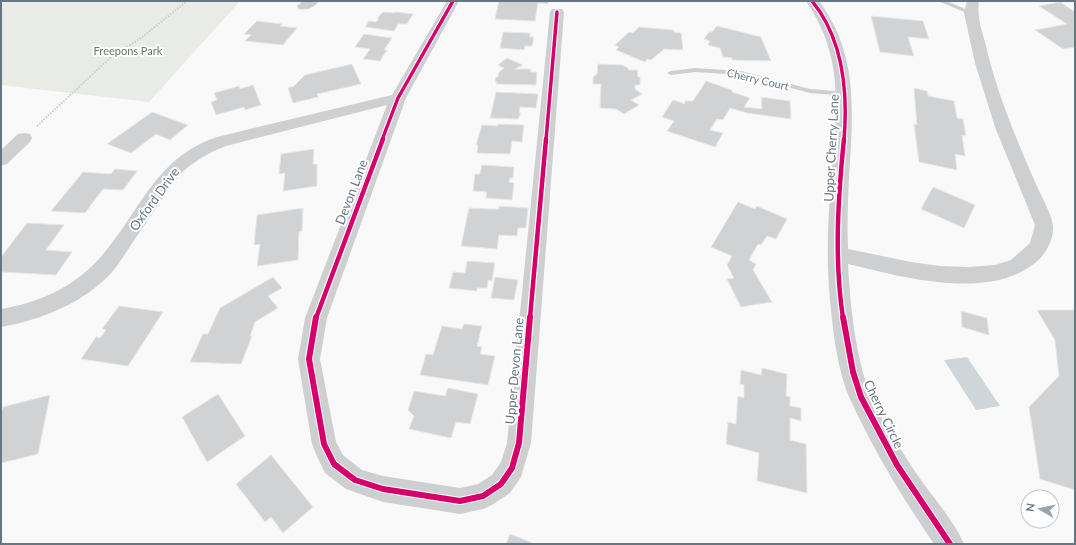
<svg xmlns="http://www.w3.org/2000/svg" width="1076" height="545" viewBox="0 0 1076 545" font-family="Lato,sans-serif">
  <style>
    .green { fill: #e8ebe6 }
    .water { fill: #ced6d9 }
    .building { fill: #d0d2d3; stroke: #e8e8e8 }
    .lines { fill: none; stroke-linecap: round; stroke-linejoin: round }
    .path { stroke: #cbcccd; stroke-width: 2; stroke-dasharray: 1.5 1.5; stroke-linecap: butt }
    .lane { fill: #cecfd0; fill-rule: evenodd }
    .street { fill: #cecfd0; fill-rule: evenodd }
    .cycleway-far2-casing { stroke: #fff; stroke-width: 5.5 }
    .cycleway-far1-casing { stroke: #fff; stroke-width: 7 }
    .cycleway-casing { stroke: #fff; stroke-width: 8 }
    .cycleway-far2 { stroke: #d6006c; stroke-width: 3.5 }
    .cycleway-far1 { stroke: #d6006c; stroke-width: 4.5 }
    .cycleway { stroke: #d6006c; stroke-width: 6 }
    .labels { text-anchor: middle; dominant-baseline: central; stroke-width: 4; stroke-linejoin: round; paint-order: stroke }
    .far-park-label { font-size: 11px; fill: #687a64; stroke: #fff }
    .far-street-label { font-size: 11px; fill: #657683; stroke: #fff }
    .street-label { font-size: 13px; fill: #657683; stroke: #fff }
  </style>
  <rect width="100%" height="100%" fill="#f9f9f9"/>
  <polygon class="green" points="1,1 240,1 149,102 1,85"/>
  <polygon class="water" points="967,357 1000,406 976,410 944,360"/>
  <g class="building">
    <polygon points="499,1 548,1 548,4 538,3 535,21 495,19"/>
    <polygon points="1060,2 1075,12 1075,47 1063,49 1035,30 1067,24 1039,6"/>
    <polygon points="383,12 394,13 395,12 413,14 407,24 398,24 394,31 365,27 369,21 376,22 379,18 377,18"/>
    <polygon points="871,16 923,21 929,39 908,37 914,56 880,52"/>
    <polygon points="257,21 282,24 280,26 297,28 283,45 245,41 251,35 244,34"/>
    <polygon points="717,26 761,37 771,61 732,60 732,58 723,57 720,48 708,45 710,41 704,39 709,32 712,32"/>
    <polygon points="639,27 673,30 674,32 681,33 683,50 664,49 651,60 647,59 645,62 616,50 619,47 615,45 629,32 633,33"/>
    <polygon points="503,32 530,33 530,37 534,37 532,46 525,46 524,50 500,48"/>
    <polygon points="364,34 392,38 384,50 387,50 380,61 363,59 370,49 355,47"/>
    <polygon points="507,58 523,65 515,69 531,69 530,72 537,72 536,85 496,84 497,82 495,82 496,77 498,77 499,72 504,68 498,65"/>
    <polygon points="352,64 361,84 317,94 318,97 293,103 288,88 294,86 305,75"/>
    <polygon points="598,64 622,65 628,68 628,70 637,70 638,77 640,77 640,85 635,85 635,89 642,94 631,100 639,105 624,114 616,109 600,108 601,84 593,84 593,77 597,74"/>
    <polygon points="706,81 732,90 732,92 750,98 744,107 762,109 761,97 790,101 791,119 747,113 730,108 723,120 717,119 710,130 723,133 715,147 667,131 674,121 662,117 673,100 685,104 685,101 693,101"/>
    <polygon points="253,85 261,105 245,110 244,107 216,115 211,102 217,100 214,93 239,86 240,89"/>
    <polygon points="914,88 927,91 928,96 954,101 957,118 963,119 966,136 962,135 965,156 955,154 957,170 919,162 914,124 917,125"/>
    <polygon points="496,92 538,94 536,108 520,107 519,113 521,113 518,119 490,118"/>
    <polygon points="152,112 188,125 170,140 156,134 131,153 107,144"/>
    <polygon points="498,124 524,125 522,142 512,141 510,154 477,153 478,145 476,145 482,125 498,126"/>
    <polygon points="314,149 313,164 317,164 317,186 283,191 285,173 279,174 281,154"/>
    <polygon points="482,165 514,167 513,178 510,178 509,182 514,183 512,200 486,198 487,192 473,191 475,174 480,174"/>
    <polygon points="115,169 137,171 123,190 103,189 85,213 51,211 83,172 111,174"/>
    <polygon points="933,187 975,205 964,228 921,209"/>
    <polygon points="738,202 755,209 757,206 787,219 776,239 767,236 761,245 758,244 749,260 756,264 753,270 772,302 741,307 727,279 734,278 727,265 732,256 711,247"/>
    <polygon points="499,206 528,208 526,228 518,228 517,236 499,235 497,249 461,246 469,208 490,209 499,209"/>
    <polygon points="303,208 302,231 299,232 298,260 257,266 260,244 254,245 257,215"/>
    <polygon points="27,223 64,225 46,250 72,252 56,275 1,272 1,257"/>
    <polygon points="467,261 495,263 492,281 488,280 487,288 477,288 477,291 449,288 453,272 465,273"/>
    <polygon points="273,277 282,288 268,296 278,308 255,322 250,336 252,336 241,364 190,362 203,334 208,334 220,308"/>
    <polygon points="495,277 518,280 514,300 491,298"/>
    <polygon points="119,306 163,312 128,366 81,359 96,337 100,338 106,330 102,329"/>
    <polygon points="1037,310 1075,310 1075,490 1040,479 1029,407 1059,376 1055,340"/>
    <polygon points="961,311 987,318 989,335 962,327"/>
    <polygon points="464,324 482,326 477,346 482,347 480,354 495,356 488,385 420,375 426,354 433,355 442,326 462,329"/>
    <polygon points="762,368 787,374 786,396 790,397 790,406 801,408 801,421 790,418 790,440 806,444 807,493 757,481 759,453 726,444 728,422 736,424 738,396 744,398 744,385 740,384 741,370 761,375"/>
    <polygon points="448,388 478,394 470,424 456,422 451,438 409,429 414,416 408,410 414,391 445,396"/>
    <polygon points="218,394 245,436 207,462 182,417"/>
    <polygon points="50,395 38,454 1,463 1,413 3,407"/>
    <polygon points="271,455 313,507 283,533 271,517 265,522 236,484"/>
    <polygon points="510,534 535,544 506,544"/>
  </g>
  <g class="lines">
    <polyline class="path" points="37,126 110,58 141,38 187,1"/>
    <g class="lane">
      <polygon points="938,1 947,1 974,13 969,14"/>
      <polygon points="695,68 741,71 810,89 846,92 850,94 846,96 810,93 741,75 695,72 671,75 667,73 671,71"/>
    </g>
    <g class="street">
      <path d="M303 1H319C315 7 307 11 299 9L297 6Z"/>
      <path d="M447 1H459L406 98 327 318 320 359 336 442 343 455 362 470 383 476 460 488 478 484 492 475 501 462 507 443 550 12 552 9H562L564 12 531 443 521 477 510 493 492 505 483 509 460 514 383 502 346 489 325 473 315 452 312 444 298 359 305 318 387 105 226 146C207 153 192 163 178 176 163 198 148 220 133 242 126 252 120 263 112 272 84 303 41 320 1 327V309C37 303 72 288 97 261 140 215 154 155 221 136L392 95Z"/>
      <path d="M806 1H819C859 54 853 114 849 176 848 200 847 224 848 249L911 262 940 266 969 267 995 265 1011 260 1030 243 1035 225 995 127 975 63 964 13 967 1H979C977 16 981 28 985 42 996 91 1015 136 1035 182 1039 191 1053 217 1053 226 1054 240 1045 255 1035 263 988 301 902 277 848 264 850 303 855 352 868 388 878 416 900 448 916 473 931 495 953 519 964 544H934C906 503 880 461 858 416 854 407 849 398 846 389 836 361 833 329 830 300 826 259 828 220 831 179 836 113 846 60 806 1Z"/>
      <polygon points="24,133 30,134 32,138 30,142 7,164 1,166 1,150 18,134"/>
    </g>
    <defs>
      <g id="cycleway-far2">
        <path d="M812 1C843 39 848 93 844 140"/>
        <polyline points="382,140 398,98 453,1"/>
        <polyline points="546,140 557,12"/>
      </g>
      <g id="cycleway-far1">
        <polyline points="316,318 383,139"/>
        <polyline points="530,318 546,139"/>
        <path d="M843 318C834 259 838 198 844 139"/>
      </g>
      <g id="cycleway">
        <polyline points="316,317 309,359 324,444 334,464 355,480 383,489 460,501 483,496 501,484 512,468 519,443 530,317"/>
        <polyline points="843,317 853,372 861,397 897,465 950,544"/>
      </g>
    </defs>
    <use href="#cycleway-far2" class="cycleway-far2-casing"/>
    <use href="#cycleway-far1" class="cycleway-far1-casing"/>
    <use href="#cycleway" class="cycleway-casing"/>
    <use href="#cycleway-far2" class="cycleway-far2"/>
    <use href="#cycleway-far1" class="cycleway-far1"/>
    <use href="#cycleway" class="cycleway"/>
  </g>
  <g class="labels">
    <g class="far-park-label">
      <text x="128" y="50">Freepons Park</text>
    </g>
    <g class="far-street-label">
      <text transform="translate(758 79) rotate(13)">Cherry Court</text>
    </g>
    <g class="street-label">
      <text transform="translate(831 148) rotate(-87)">Upper Cherry Lane</text>
      <text transform="translate(351 192) rotate(-69)">Devon Lane</text>
      <text transform="translate(154 199) rotate(-54)">Oxford Drive</text>
      <text transform="translate(514 371) rotate(-85)">Upper Devon Lane</text>
      <text transform="translate(884 414) rotate(64)">Cherry Circle</text>
    </g>
  </g>
  <rect width="1076" height="545" fill="none" stroke="#657683" stroke-width="4"/>
  <g transform="translate(1040 509) rotate(279)"><circle r="19" fill="#ffffff" stroke="#c1c8cd"/>
  <path d="M0-3L7 15L0 10L-7 15Z" fill="#99a4ac"/>
  <text y="-6" font-size="11" font-weight="bold" text-anchor="middle" fill="#657683">N</text>
  </g>
</svg>
